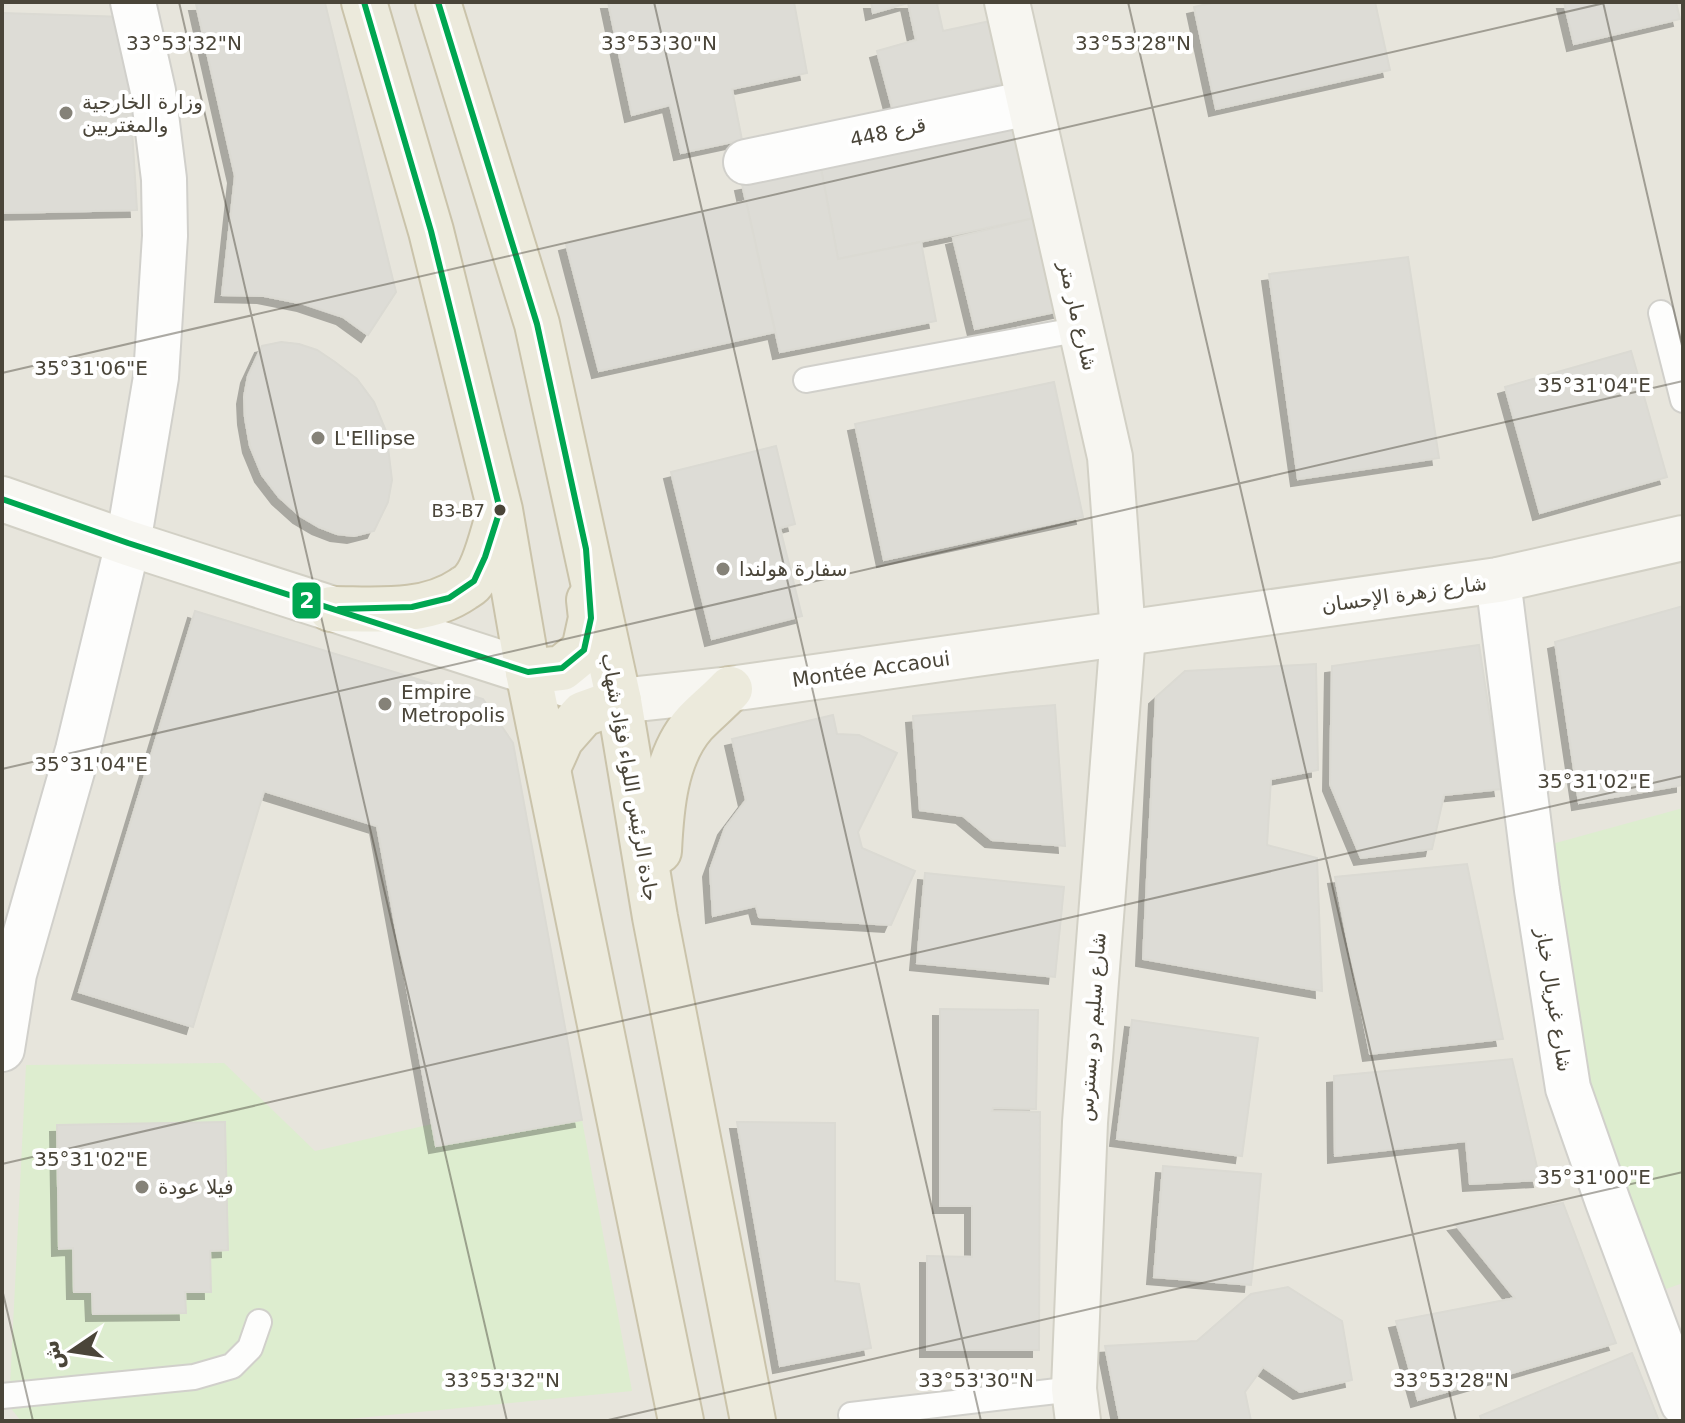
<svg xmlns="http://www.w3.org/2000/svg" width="1685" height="1423" viewBox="0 0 1685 1423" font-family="'DejaVu Sans',Vazirmatn,sans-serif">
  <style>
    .residential { fill: #e7e5dc }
    .green { fill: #ddedcf }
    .building { fill: #dddcd6; stroke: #dbdad3; stroke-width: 2; filter: url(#shadow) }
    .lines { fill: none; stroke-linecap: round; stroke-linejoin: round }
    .lane-casing { stroke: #d1d0cb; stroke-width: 28 }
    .street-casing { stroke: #d1d0cb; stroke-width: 48 }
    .secondary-casing { stroke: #d2d0c5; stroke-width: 48 }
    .highway-casing { stroke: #cac3aa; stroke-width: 48 }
    .lane { stroke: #fdfdfc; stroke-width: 24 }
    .street { stroke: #fdfdfc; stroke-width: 44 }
    .secondary { stroke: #f7f6f1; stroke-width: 44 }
    .highway { stroke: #eceadc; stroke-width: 44 }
    .bus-1-casing { stroke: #fff; stroke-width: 12 }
    .bus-1 { stroke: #00a651; stroke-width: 6 }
    .ticks { fill: none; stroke: #4a4539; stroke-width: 2; stroke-opacity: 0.45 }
    .poi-dot { fill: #858278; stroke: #fff; stroke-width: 3 }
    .bus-dot { fill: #4a4539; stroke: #fff; stroke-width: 3 }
    .labels { text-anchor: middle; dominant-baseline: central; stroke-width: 8; stroke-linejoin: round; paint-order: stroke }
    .bus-label { font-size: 18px; fill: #4a4539; stroke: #fff; text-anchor: end }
    .poi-label { font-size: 20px; fill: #4a4539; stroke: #fff; text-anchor: start }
    .street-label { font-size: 20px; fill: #4a4539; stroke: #fff }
    .ticks-label { font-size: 20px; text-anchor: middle; fill: #4a4539; stroke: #fff; stroke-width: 8; stroke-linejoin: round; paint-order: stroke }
    .line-badge { stroke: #fff; stroke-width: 3 }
    .badge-label { font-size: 22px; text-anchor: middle; font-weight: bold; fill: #fff }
  </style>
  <defs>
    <filter id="shadow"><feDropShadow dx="-7" dy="7" stdDeviation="0" flood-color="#0004"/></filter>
  </defs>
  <rect width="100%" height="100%" fill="#f3f3ee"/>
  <rect class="residential" x="2" y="2" width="1681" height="1419"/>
  <g class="green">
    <polygon points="1683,808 1683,1283 1666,1289 1584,1082 1552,844"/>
    <polygon points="224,1063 315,1151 432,1124 436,1146 582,1120 632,1391 329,1421 21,1421 9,1406 26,1065"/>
  </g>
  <g class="building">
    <polygon points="608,2 794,2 807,73 732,89 742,140 681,153 670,105 632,115"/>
    <polygon points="871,2 944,2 937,4 943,31 995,20 1006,82 893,111 877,51 916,40 908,3 873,13"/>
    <polygon points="1216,2 1375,2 1390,70 1216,109 1194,7"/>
    <polygon points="1564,2 1676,2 1680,19 1574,44"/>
    <polygon points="325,3 396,292 368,335 343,317 304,304 264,296 222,295 235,176 196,4"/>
    <polygon points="2,13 125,17 137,210 2,213"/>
    <polygon points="1011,121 1034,218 838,259 821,168"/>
    <polygon points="821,168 838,259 921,242 936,321 780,352 742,184"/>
    <polygon points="746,201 775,332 599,371 566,244"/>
    <polygon points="1042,216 1060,311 975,329 953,238"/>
    <polygon points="1408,257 1439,458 1298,479 1269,274"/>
    <polygon points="281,342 299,344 317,350 335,362 357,379 374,402 386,431 392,480 388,502 374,531 354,536 337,534 319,527 300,516 279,497 262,475 250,446 245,418 244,397 248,376 262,346"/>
    <polygon points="1631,351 1667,477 1540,513 1505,387"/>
    <polygon points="1054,382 1083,517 884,560 855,424"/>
    <polygon points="776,446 795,524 780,528 802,616 712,639 671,472"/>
    <polygon points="1683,606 1683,785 1579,803 1555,642"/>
    <polygon points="195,611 483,699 513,743 582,1120 436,1146 377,826 264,791 193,1027 79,992"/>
    <polygon points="1479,645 1501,789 1444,795 1432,849 1361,858 1330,784 1332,666"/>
    <polygon points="1316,664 1318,770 1271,779 1267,845 1317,858 1322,991 1143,959 1156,697 1185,671"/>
    <polygon points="1055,705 1065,846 992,840 963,816 920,810 913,716"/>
    <polygon points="833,715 837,734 859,735 897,753 858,832 862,848 915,871 891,925 759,917 756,906 713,916 710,870 725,828 746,800 732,739"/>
    <polygon points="1467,864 1503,1039 1370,1054 1335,877"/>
    <polygon points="925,873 1064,887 1055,977 917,963"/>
    <polygon points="940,1009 1038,1010 1036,1109 993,1108 992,1111 1040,1112 1039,1350 927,1350 927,1256 972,1257 972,1206 940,1206"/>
    <polygon points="1132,1020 1258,1038 1242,1156 1117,1139"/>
    <polygon points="1512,1059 1540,1180 1470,1184 1466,1141 1335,1156 1334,1076"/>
    <polygon points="225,1122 228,1250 210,1251 211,1292 185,1292 186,1313 93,1314 92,1292 74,1292 73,1248 59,1249 57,1125"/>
    <polygon points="737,1122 835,1123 835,1281 859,1284 871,1348 780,1366"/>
    <polygon points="1163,1166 1261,1174 1251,1285 1154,1277"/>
    <polygon points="1563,1203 1616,1343 1418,1400 1396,1321 1515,1298 1455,1224"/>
    <polygon points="1288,1287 1342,1321 1352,1380 1300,1392 1263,1367 1245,1392 1251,1421 1120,1421 1105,1346 1197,1341 1251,1294"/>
    <polygon points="1632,1353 1659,1421 1482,1421 1480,1416"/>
  </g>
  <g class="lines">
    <defs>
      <g id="lane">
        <polyline points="1661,313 1683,400"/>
        <polyline points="806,380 1081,329"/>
        <polyline points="2,1396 194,1377 232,1366 250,1348 259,1322"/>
        <polyline points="851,1415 1074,1389"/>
      </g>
      <g id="street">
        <polyline points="746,162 1029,103"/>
        <polyline points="1498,580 1537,890 1568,1088 1608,1202 1683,1403"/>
        <polyline points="2,1049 14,974 78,750 128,543 156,377 165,236 164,179 153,91 133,2"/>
      </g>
      <g id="secondary">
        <polyline points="1007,2 1110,457 1123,634 1085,1122 1074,1389 1078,1421"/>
        <polyline points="2,499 128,543 619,701 730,689 1498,580 1683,538"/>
      </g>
      <g id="highway">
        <polyline points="364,2 431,231 500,510 528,672 681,1421"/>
        <polyline points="438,2 537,324 619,701 655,917 753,1421"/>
        <path d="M331 609C375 609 425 615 463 589 467 586 471 585 473 581 485 568 494 530 499 512"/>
        <polyline points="528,672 562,668 584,650 591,618 589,600"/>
        <polyline points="548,768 561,739 583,714 619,701"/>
        <path d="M659 851C661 809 665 757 694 724 705 712 719 701 730 689"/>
      </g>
    </defs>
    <use href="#lane" class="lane-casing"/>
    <use href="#street" class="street-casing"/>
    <use href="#secondary" class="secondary-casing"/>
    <use href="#highway" class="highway-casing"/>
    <use href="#lane" class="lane"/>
    <use href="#street" class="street"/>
    <use href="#secondary" class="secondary"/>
    <use href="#highway" class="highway"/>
    <defs>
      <g id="bus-1">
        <polyline points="2,499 128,543 528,672 562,668 584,650 591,618 586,549 537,324 438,2"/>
        <polyline points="339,609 412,607 449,598 474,581 485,557 500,510 431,231 364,2"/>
      </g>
    </defs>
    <use href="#bus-1" class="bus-1-casing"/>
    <use href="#bus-1" class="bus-1"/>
  </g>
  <path class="ticks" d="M179 2 507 1421M654 2 981 1421M1128 2 1456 1421M1603 2 1683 350M2 373 1609 2M2 769 1683 381M2 1164 1683 776M2 1289 33 1421M604 1421 1683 1172"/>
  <g class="poi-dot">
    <circle cx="66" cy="113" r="8"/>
    <circle cx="318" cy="438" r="8"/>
    <circle cx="723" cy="569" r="8"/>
    <circle cx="385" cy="704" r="8"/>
    <circle cx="142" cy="1187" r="8"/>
  </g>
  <circle class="bus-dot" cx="500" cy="510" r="7"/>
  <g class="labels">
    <g class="bus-label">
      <text x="485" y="510">B3-B7</text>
    </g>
    <g class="poi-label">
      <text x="82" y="102">وزارة الخارجية<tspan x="82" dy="23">والمغتربين</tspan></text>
      <text x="334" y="438">L'Ellipse</text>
      <text x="739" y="569">سفارة هولندا</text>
      <text x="401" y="692">Empire<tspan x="401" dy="23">Metropolis</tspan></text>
      <text x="158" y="1187">فيلا عودة</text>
    </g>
    <g class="street-label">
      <text transform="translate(888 132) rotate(-12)">قرع 448</text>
      <text transform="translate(1078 316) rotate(77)">شارع مار متر</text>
      <text transform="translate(1404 594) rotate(-8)">شارع زهرة الإحسان</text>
      <text transform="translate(871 669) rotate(-8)">Montée Accaoui</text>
      <text transform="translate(630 777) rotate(80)">جادة الرئيس اللواء فؤاد شهاب</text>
      <text transform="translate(1554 1000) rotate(81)">شارع غبريال خباز</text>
      <text transform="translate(1092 1027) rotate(-86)">شارع سليم دو بسترس</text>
    </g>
  </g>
  <g class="ticks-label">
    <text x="184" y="50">33°53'32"N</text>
    <text x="659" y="50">33°53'30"N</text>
    <text x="1133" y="50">33°53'28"N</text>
    <text x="91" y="375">35°31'06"E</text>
    <text x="1594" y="392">35°31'04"E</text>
    <text x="91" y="771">35°31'04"E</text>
    <text x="1594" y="788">35°31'02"E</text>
    <text x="91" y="1166">35°31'02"E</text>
    <text x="1594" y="1184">35°31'00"E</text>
    <text x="502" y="1387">33°53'32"N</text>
    <text x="976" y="1387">33°53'30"N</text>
    <text x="1451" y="1387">33°53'28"N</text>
  </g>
  <rect class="line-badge" x="291" y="581" width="31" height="39" rx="8" fill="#00a651"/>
  <g class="badge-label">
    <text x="307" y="608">2</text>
  </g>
  <rect width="1685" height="1423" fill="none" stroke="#4a4539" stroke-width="8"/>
  <g transform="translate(72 1351) rotate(257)" stroke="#ffffff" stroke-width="6" paint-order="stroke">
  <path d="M0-6L14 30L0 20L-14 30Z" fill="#4a4539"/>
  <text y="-12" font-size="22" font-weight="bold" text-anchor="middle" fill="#4a4539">ش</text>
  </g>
</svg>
